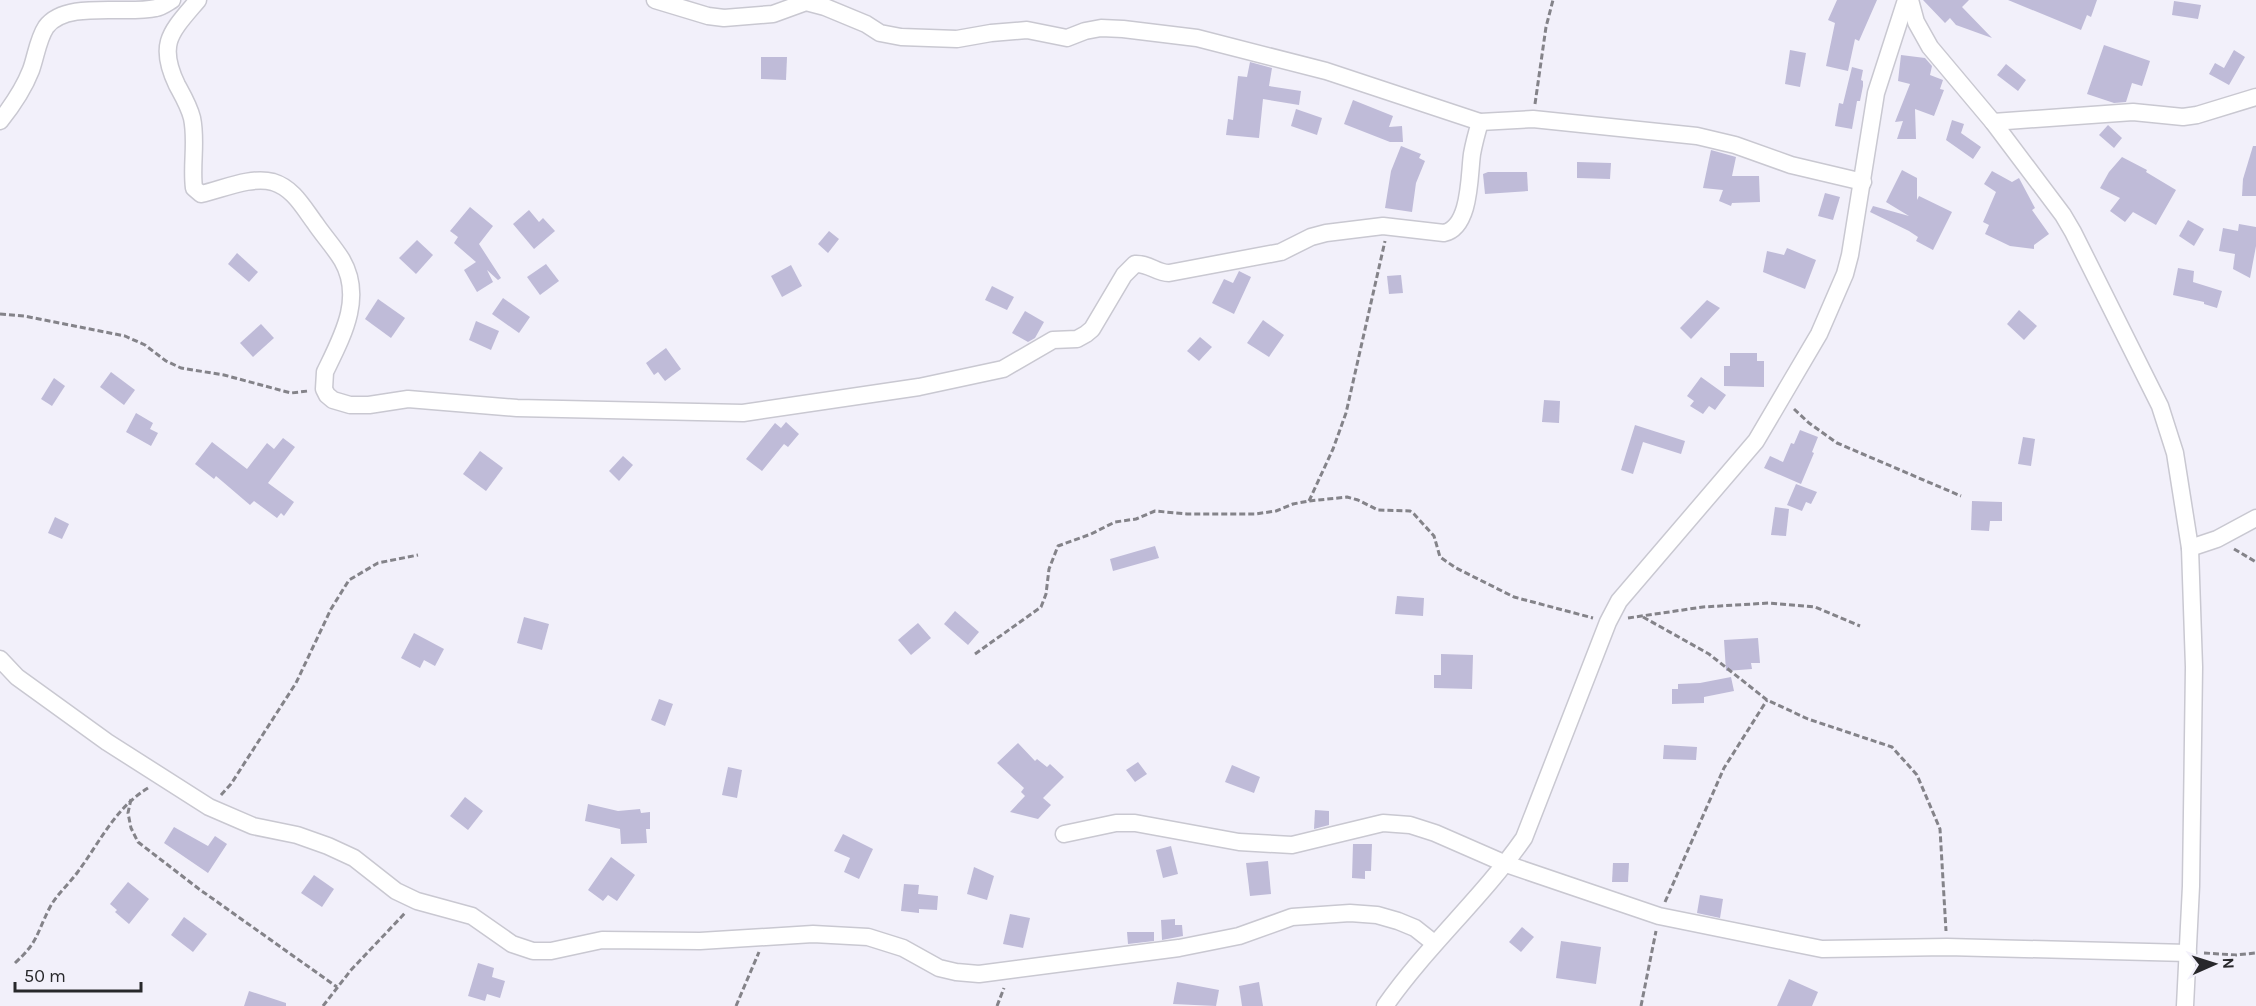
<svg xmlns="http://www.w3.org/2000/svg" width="2256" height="1006" viewBox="0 0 2256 1006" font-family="Karla,sans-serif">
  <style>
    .building { fill: #bfbbd8 }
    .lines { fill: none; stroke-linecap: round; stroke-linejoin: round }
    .minor-casing { stroke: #c9c8d1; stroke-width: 19 }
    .path { stroke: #848389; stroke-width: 3; stroke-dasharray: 6 3; stroke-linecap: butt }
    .minor { stroke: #fff; stroke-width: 16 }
  </style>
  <rect width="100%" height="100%" fill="#f2f0fa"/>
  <g class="building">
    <polygon points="1837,0 1877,0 1859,41 1855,39 1848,71 1826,66 1835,23 1828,20"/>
    <polygon points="1923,0 1969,0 1962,7 1992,38 1956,25 1950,18 1945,23"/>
    <polygon points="2008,0 2097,0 2091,17 2087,15 2081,30"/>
    <polygon points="2174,1 2201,5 2198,19 2172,15"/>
    <polygon points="2104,45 2150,61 2142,86 2132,83 2126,102 2114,103 2087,94"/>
    <polygon points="1790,50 1806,53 1800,87 1785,84"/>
    <polygon points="2234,50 2245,57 2229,85 2209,74 2215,63 2224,68"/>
    <polygon points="1901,55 1925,58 1932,66 1930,75 1943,80 1940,89 1944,90 1934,116 1915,109 1916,139 1897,139 1903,121 1895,122 1910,84 1898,81"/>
    <polygon points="761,57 787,57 786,80 761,79"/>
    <polygon points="1250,62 1272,68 1269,86 1301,91 1299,105 1263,99 1259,138 1226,135 1228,119 1233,120 1238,76 1247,77"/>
    <polygon points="2006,64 2026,80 2018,91 1997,75"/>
    <polygon points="1852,67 1863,70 1861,80 1863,81 1863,86 1860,101 1857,101 1852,129 1835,126 1839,103 1843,104"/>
    <polygon points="1353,100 1393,116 1389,127 1402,126 1403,142 1390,142 1344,124"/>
    <polygon points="1296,109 1322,118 1317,135 1291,126"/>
    <polygon points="1952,120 1964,124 1961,133 1981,147 1973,159 1946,140"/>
    <polygon points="2108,125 2122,138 2114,148 2099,135"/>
    <polygon points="1401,146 1421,154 1419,158 1425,161 1416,183 1412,212 1385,208 1391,171"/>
    <polygon points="2253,146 2256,146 2256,196 2242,196 2243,179"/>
    <polygon points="1711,150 1736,157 1732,176 1759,176 1760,202 1732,203 1731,206 1719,201 1723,190 1703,188"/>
    <polygon points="2122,157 2147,170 2146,172 2176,190 2156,225 2133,212 2125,222 2110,211 2120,198 2100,188 2109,172"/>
    <polygon points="1577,162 1611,163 1610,179 1577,178"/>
    <polygon points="1902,170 1917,178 1917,200 1919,196 1952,212 1933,250 1916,241 1918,237 1909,231 1870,212 1873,206 1909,216 1886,202"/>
    <polygon points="1992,171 2012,182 2019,178 2035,208 2032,210 2049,234 2034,245 2034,249 2010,246 1985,234 1989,225 1983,222 1996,192 1984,184"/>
    <polygon points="1488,172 1527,172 1528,191 1485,194 1483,174"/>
    <polygon points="1825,193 1840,197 1833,220 1818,216"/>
    <polygon points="470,207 493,226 479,244 501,278 498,280 487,270 493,282 477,292 464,270 476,262 454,243 458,237 450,231"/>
    <polygon points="529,210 539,222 543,218 555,231 534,249 513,224"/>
    <polygon points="2188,220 2204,229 2194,246 2179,236"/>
    <polygon points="2239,224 2256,227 2256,246 2250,278 2233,269 2235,254 2219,251 2223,228 2238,231"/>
    <polygon points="829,231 839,239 828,253 818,244"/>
    <polygon points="417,240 433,255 416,274 399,258"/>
    <polygon points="1787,248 1816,260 1805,289 1763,272 1767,251 1784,255"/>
    <polygon points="237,253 258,272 249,282 228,264"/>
    <polygon points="546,264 559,281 540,295 527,277"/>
    <polygon points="791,265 802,286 782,297 771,276"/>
    <polygon points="2178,268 2194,271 2193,282 2222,291 2217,308 2204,304 2204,302 2173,295"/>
    <polygon points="1239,271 1251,277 1234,314 1212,303 1224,279 1233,283"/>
    <polygon points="1401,275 1403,293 1389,294 1387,276"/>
    <polygon points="992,286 1014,297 1007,310 985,300"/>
    <polygon points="503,298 530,317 519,333 492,314"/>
    <polygon points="378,299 405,318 391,338 365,319"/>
    <polygon points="1707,300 1720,308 1691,339 1680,328"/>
    <polygon points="2019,310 2037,326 2024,340 2007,324"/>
    <polygon points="1025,311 1044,322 1035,338 1028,342 1012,333"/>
    <polygon points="1263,320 1284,335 1269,357 1247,343"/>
    <polygon points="476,321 499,331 491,350 469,340"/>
    <polygon points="261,324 274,338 253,357 240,343"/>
    <polygon points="1200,337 1212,347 1199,361 1187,351"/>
    <polygon points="666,348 681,369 665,381 658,372 654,375 646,363"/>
    <polygon points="1730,353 1757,353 1757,361 1764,361 1764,387 1724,386 1724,366 1730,366"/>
    <polygon points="111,372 135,390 124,405 100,387"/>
    <polygon points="1701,377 1726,395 1715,410 1709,406 1703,414 1690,406 1694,401 1687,396"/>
    <polygon points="54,378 65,386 52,406 41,399"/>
    <polygon points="1544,400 1560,401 1559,423 1542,422"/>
    <polygon points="136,413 153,423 150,429 158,433 151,446 126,432"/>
    <polygon points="786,422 799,434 788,447 784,444 762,471 746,459 775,423 781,428"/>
    <polygon points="1635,425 1685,441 1681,454 1643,442 1633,474 1621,470"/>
    <polygon points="1800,430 1818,437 1812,452 1814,453 1801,484 1764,468 1770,456 1783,462 1791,443 1794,444"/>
    <polygon points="2023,437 2035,439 2031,466 2018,464"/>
    <polygon points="283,438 295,447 268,483 294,502 284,516 281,513 277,518 254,501 250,505 216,476 214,479 195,464 212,442 247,469 267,443 274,449"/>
    <polygon points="480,451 503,468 486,491 463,474"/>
    <polygon points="623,456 633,465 619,481 609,471"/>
    <polygon points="1796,484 1817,492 1811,504 1806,502 1802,511 1787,505"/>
    <polygon points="1972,501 2002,502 2002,521 1990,521 1989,531 1971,530"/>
    <polygon points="1775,507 1789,509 1786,536 1771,535"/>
    <polygon points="55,517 69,524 62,539 48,533"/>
    <polygon points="1155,546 1159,558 1113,571 1110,559"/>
    <polygon points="1397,596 1424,598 1423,616 1395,614"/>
    <polygon points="955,611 979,632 968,645 944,624"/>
    <polygon points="524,617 549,624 542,650 517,643"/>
    <polygon points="918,623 931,638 911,655 898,640"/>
    <polygon points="414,633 444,649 435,666 424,660 420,668 401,658"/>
    <polygon points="1758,638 1760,663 1751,663 1752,669 1726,671 1724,640"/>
    <polygon points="1441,654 1473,655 1472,689 1434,688 1434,675 1441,675"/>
    <polygon points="1731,677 1734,691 1704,697 1704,703 1672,704 1672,689 1678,689 1678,684 1700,683"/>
    <polygon points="659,699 673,704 665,726 651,720"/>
    <polygon points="1018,743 1035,761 1037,759 1047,767 1050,764 1064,777 1043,798 1051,805 1038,819 1010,812 1025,796 1021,792 1024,788 997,763"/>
    <polygon points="1664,745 1697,747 1696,760 1663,759"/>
    <polygon points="1138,762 1147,774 1135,782 1126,770"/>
    <polygon points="1232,765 1260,777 1254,793 1225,782"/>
    <polygon points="728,767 742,770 737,798 722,795"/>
    <polygon points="465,797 483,811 468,830 450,816"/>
    <polygon points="588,804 618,811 640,809 641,813 650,812 650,829 646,829 647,843 621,844 620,829 585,821"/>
    <polygon points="1315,810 1329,811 1329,825 1314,829"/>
    <polygon points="174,827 208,846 215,836 227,844 208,873 164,843"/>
    <polygon points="843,834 873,849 859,879 844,872 850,858 834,851"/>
    <polygon points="1353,844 1372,844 1371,871 1365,871 1365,879 1352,878"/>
    <polygon points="1171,846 1178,874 1163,878 1156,850"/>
    <polygon points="611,857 635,875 617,901 608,895 603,901 588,890"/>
    <polygon points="1268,861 1271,894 1250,896 1246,863"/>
    <polygon points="1613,863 1629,863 1628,882 1612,882"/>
    <polygon points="974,867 994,876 987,900 967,894"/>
    <polygon points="314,875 334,889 322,907 301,893"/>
    <polygon points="128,882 149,899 129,924 115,912 117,910 110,904"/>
    <polygon points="904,884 919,885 918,894 938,896 937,910 919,909 919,913 901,911"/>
    <polygon points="1700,895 1723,899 1720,918 1697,913"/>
    <polygon points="1010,914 1030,918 1023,948 1003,944"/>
    <polygon points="184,917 207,934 193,952 171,935"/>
    <polygon points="1175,919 1175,925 1182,925 1183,936 1162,940 1161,920"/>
    <polygon points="1522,927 1534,937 1521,952 1509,942"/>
    <polygon points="1127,932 1154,932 1154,941 1128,944"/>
    <polygon points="1561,941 1601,947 1596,984 1556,978"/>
    <polygon points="478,963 494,968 492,977 505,981 500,998 487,994 485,1001 468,996"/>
    <polygon points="1789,979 1818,992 1812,1006 1777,1006"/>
    <polygon points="1177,982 1219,990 1216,1006 1173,1004"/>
    <polygon points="1259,982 1263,1006 1242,1006 1239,986"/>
    <polygon points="249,991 286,1003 286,1006 244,1006"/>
  </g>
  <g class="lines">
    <defs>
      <g id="minor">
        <path d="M198 0C171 32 157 43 177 85 183 96 189 106 192 118 197 141 191 165 194 188L201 194C223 189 251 176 273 182 293 188 303 207 315 223 323 235 334 247 342 260 364 298 342 337 325 372L324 389 327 395 333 400 350 405H369L408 399 517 408 743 413 919 387 1003 369 1053 340 1077 339 1086 334 1092 329 1124 275 1135 264C1149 263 1156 273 1169 273L1281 252 1311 237 1326 233 1383 226 1444 233C1471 227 1469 175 1472 154 1474 143 1477 132 1480 122"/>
        <polyline points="655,0 708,16 724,18 773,14 806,2 825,7 866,24 880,33 901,37 957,39 991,33 1027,30 1067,38 1085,31 1101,28 1123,29 1197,38 1326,71 1480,122 1533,119 1697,136 1735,145 1791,165 1863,182"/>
        <polyline points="1910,0 1916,22 1930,47 1993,122 2063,215 2073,232 2160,406 2175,453 2190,548 2194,667 2191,886 2185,1006"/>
        <path d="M0 121C12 106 24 88 31 70 36 56 38 39 46 27 66 0 125 15 156 8 162 7 167 3 172 0"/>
        <polyline points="1993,122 2133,112 2183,117 2197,115 2256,97"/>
        <polyline points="2190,548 2217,539 2256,518"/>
        <polyline points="0,659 17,677 107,742 209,807 253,826 297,835 328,846 354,858 396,891 417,901 472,916 512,944 533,951 551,951 602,940 700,941 813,934 868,937 903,948 939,968 956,972 979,974 1179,948 1239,936 1292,917 1350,913 1377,915 1398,921 1415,928 1434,943"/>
        <polyline points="1064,834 1116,823 1135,823 1239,842 1292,845 1383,823 1410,825 1435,833 1506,864 1659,916 1822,949 1947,947 2188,953"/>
        <path d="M1385 1006C1427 946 1482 898 1524 838L1608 622 1619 601 1756 441 1819 334 1845 274 1850 255 1876 93 1906 0"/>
      </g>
    </defs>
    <use href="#minor" class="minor-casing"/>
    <g class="path">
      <polyline points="1535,104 1546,27 1553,0"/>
      <polyline points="0,314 24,316 125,336 145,345 166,361 181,368 224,375 291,393 308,391"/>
      <polyline points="1794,409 1809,423 1837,443 1961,496"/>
      <polyline points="1309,501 1333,449 1346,413 1385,241"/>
      <polyline points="2234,549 2256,562"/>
      <polyline points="1643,617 1709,654 1767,700 1808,719 1892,747 1917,775 1940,829 1946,931"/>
      <polyline points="1628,618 1703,607 1769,603 1815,607 1860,626"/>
      <polyline points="975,654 1041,607 1046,594 1049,569 1058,546 1091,534 1115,522 1136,519 1155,511 1187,514 1255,514 1276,511 1293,504 1309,501 1347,497 1358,500 1378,510 1410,511 1414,514 1434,536 1440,557 1456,568 1514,597 1593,618"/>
      <polyline points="221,795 231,784 296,683 331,609 349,580 378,563 418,555"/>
      <polyline points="131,799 128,813 131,828 138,842 199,889 337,987"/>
      <polyline points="1665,902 1724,768 1767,700"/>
      <polyline points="2204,953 2236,955 2256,953"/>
      <path d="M15 963C38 942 36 935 49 909 56 895 68 885 77 873 100 842 115 808 148 788"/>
      <polyline points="323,1006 351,970 405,913"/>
      <polyline points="736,1006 759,952"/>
      <polyline points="997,1006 1004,988"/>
      <polyline points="1641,1006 1656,931"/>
    </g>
    <use href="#minor" class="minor"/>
  </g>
  <g transform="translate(2214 964) rotate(87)" stroke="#f2f0fa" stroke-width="4.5" paint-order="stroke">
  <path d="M0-4.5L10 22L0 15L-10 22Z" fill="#28282b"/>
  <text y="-9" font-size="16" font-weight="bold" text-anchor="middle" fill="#28282b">N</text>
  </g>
  <path d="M15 982v9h126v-9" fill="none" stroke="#28282b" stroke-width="3"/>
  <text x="24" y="982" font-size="18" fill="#28282b" stroke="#f2f0fa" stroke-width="4.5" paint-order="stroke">50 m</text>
</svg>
